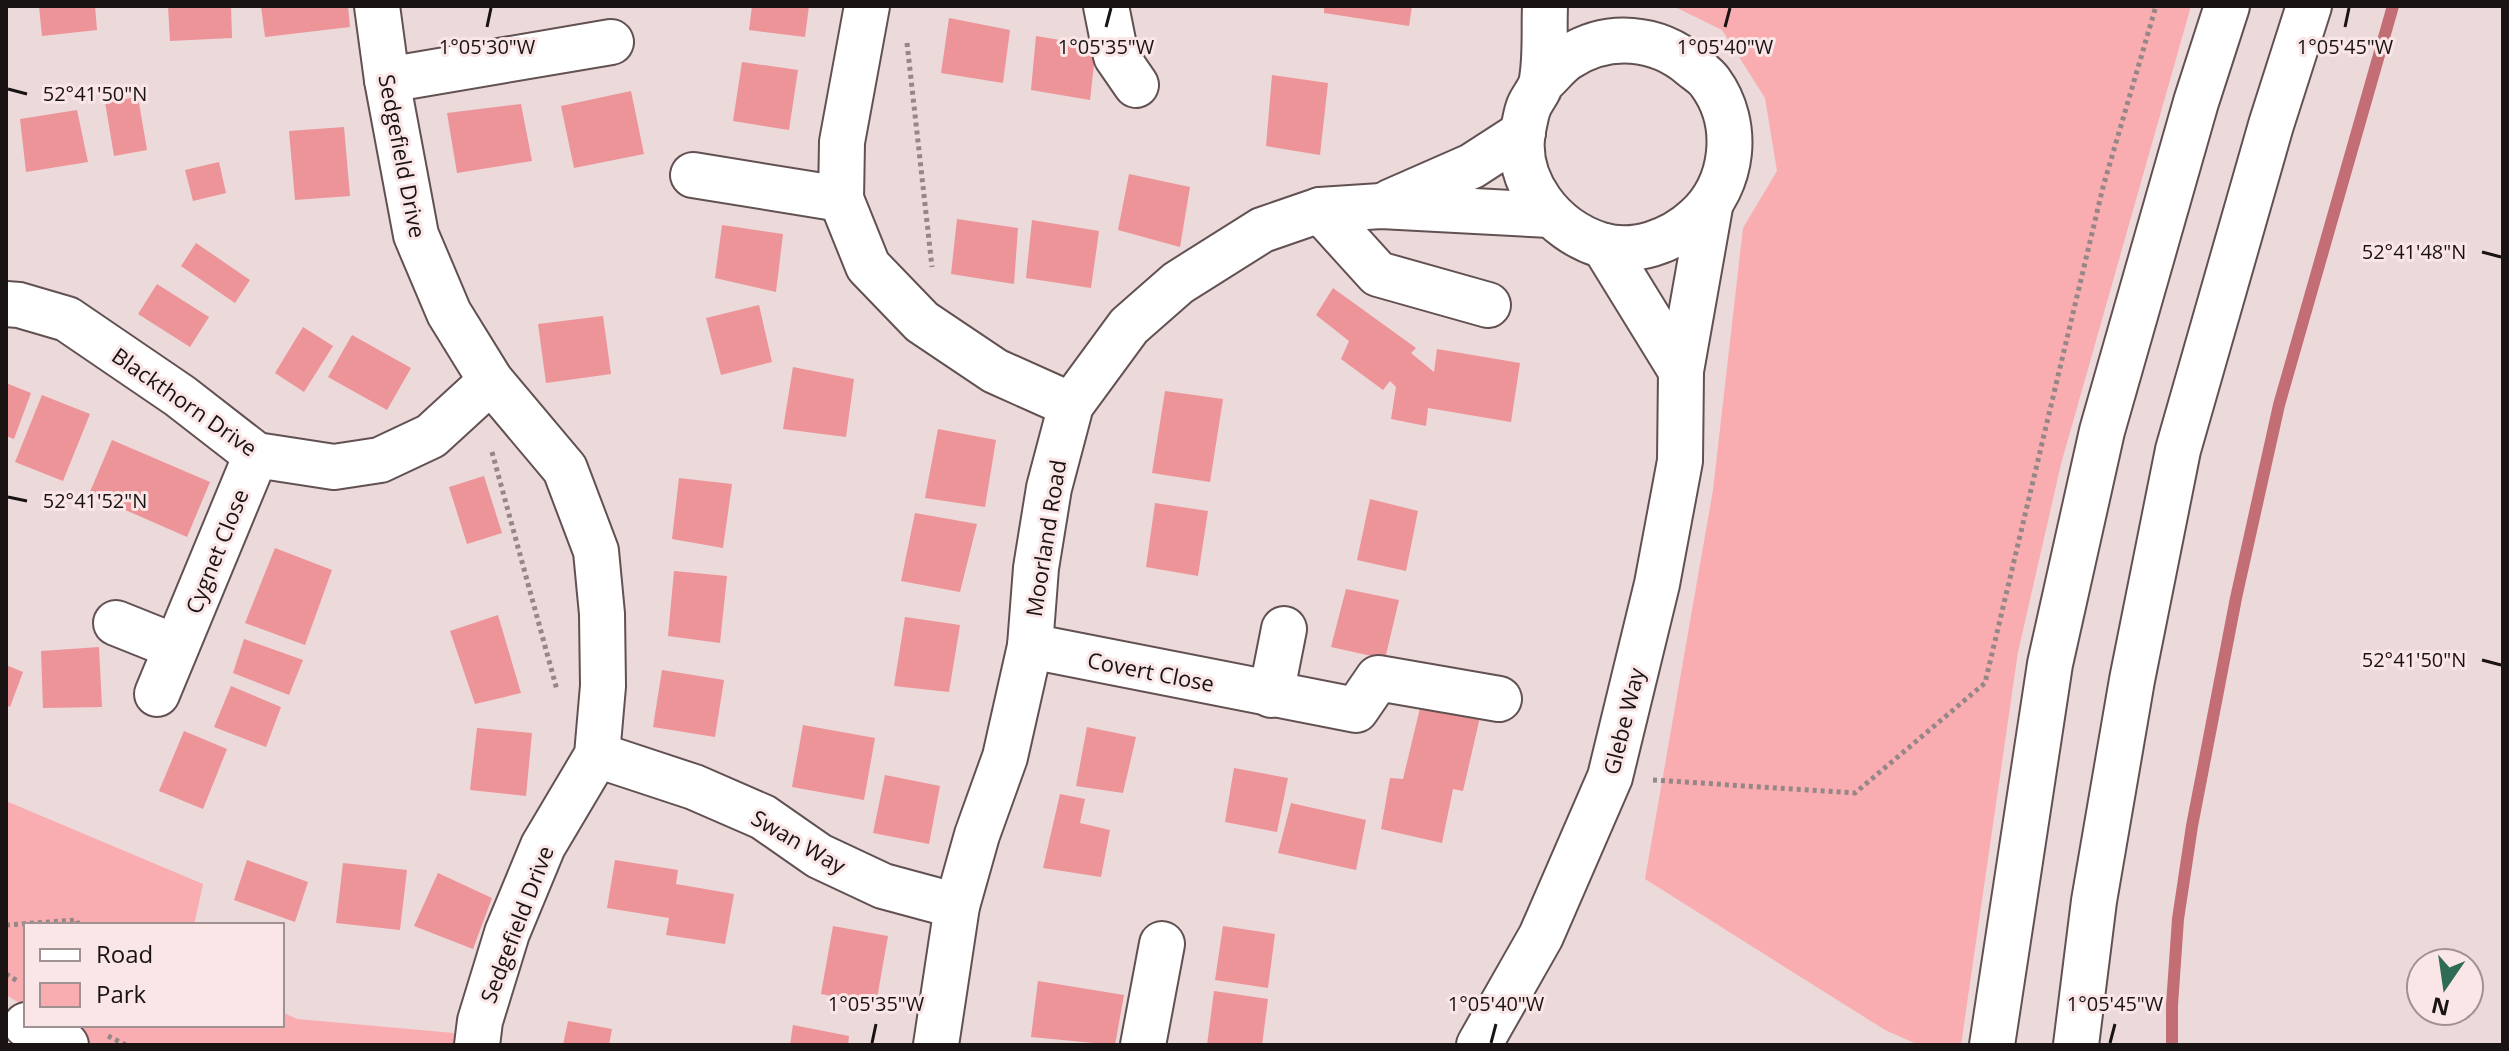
<svg xmlns="http://www.w3.org/2000/svg" width="2509" height="1051" viewBox="0 0 2509 1051" font-family="'Open Sans',sans-serif">
  <style>
    .green { fill: #f9adb1 }
    .lines { fill: none; stroke-linecap: round; stroke-linejoin: round }
    .stream { stroke: #c26e74; stroke-width: 12 }
    .building { fill: #ed9499 }
    .minor-casing { stroke: #625152; stroke-width: 48 }
    .highway-casing { stroke: #625152; stroke-width: 48 }
    .path { stroke: #958787; stroke-width: 5; stroke-dasharray: 4 4; stroke-linecap: butt }
    .minor { stroke: #fff; stroke-width: 44 }
    .highway { stroke: #fff; stroke-width: 44 }
    .ticks { fill: none; stroke: #191313; stroke-width: 3 }
    .labels { text-anchor: middle; dominant-baseline: central; stroke-width: 6; stroke-linejoin: round; paint-order: stroke }
    .street-label { font-size: 22px; fill: #191313; stroke: #fae6e6 }
    .ticks-label { font-size: 20px; text-anchor: middle; fill: #191313; stroke: #fae6e6; stroke-width: 6; stroke-linejoin: round; paint-order: stroke }
  </style>
  <rect width="100%" height="100%" fill="#ecd9d9"/>
  <g class="green">
    <polygon points="1673,6 2191,6 2061,464 2018,652 1961,1045 1919,1045 1885,1030 1645,879 1713,490 1743,228 1777,171 1765,98 1722,30"/>
    <polygon points="6,801 203,884 194,925 26,925 26,1007 6,995"/>
    <polygon points="282,1012 297,1019 454,1033 453,1045 85,1045 54,1025 282,1025"/>
  </g>
  <g class="lines">
    <polyline class="stream" points="2172,1045 2172,1005 2178,919 2192,826 2236,598 2279,405 2393,6"/>
  </g>
  <g class="building">
    <polygon points="39,6 95,6 97,30 42,36"/>
    <polygon points="168,6 231,6 232,38 170,41"/>
    <polygon points="261,6 348,6 350,27 265,37"/>
    <polygon points="752,6 809,6 805,37 749,30"/>
    <polygon points="1324,6 1412,6 1409,26 1324,13"/>
    <polygon points="949,18 1010,30 1003,83 941,73"/>
    <polygon points="1036,36 1096,46 1090,100 1031,90"/>
    <polygon points="742,62 798,70 789,130 733,121"/>
    <polygon points="1272,75 1328,83 1320,155 1266,146"/>
    <polygon points="631,91 644,154 574,168 561,106"/>
    <polygon points="138,97 147,150 114,156 105,102"/>
    <polygon points="521,104 532,161 457,173 447,113"/>
    <polygon points="77,110 88,162 26,172 20,119"/>
    <polygon points="344,127 350,196 295,200 289,131"/>
    <polygon points="219,162 226,193 193,201 185,170"/>
    <polygon points="1129,174 1190,187 1180,247 1118,230"/>
    <polygon points="957,219 1018,228 1014,284 951,274"/>
    <polygon points="1032,220 1099,231 1091,288 1026,278"/>
    <polygon points="722,225 783,234 776,292 715,278"/>
    <polygon points="196,243 250,280 235,303 181,266"/>
    <polygon points="157,284 209,317 190,347 138,314"/>
    <polygon points="1333,288 1416,348 1411,353 1434,372 1437,349 1520,363 1511,422 1428,408 1426,426 1391,419 1396,387 1390,381 1383,390 1341,359 1349,341 1316,315"/>
    <polygon points="759,305 772,362 721,375 706,318"/>
    <polygon points="603,316 611,374 546,383 538,324"/>
    <polygon points="303,327 333,346 304,392 275,373"/>
    <polygon points="352,335 411,368 387,410 328,377"/>
    <polygon points="793,367 854,379 846,437 783,429"/>
    <polygon points="6,383 31,393 14,439 6,436"/>
    <polygon points="1165,391 1223,399 1210,482 1152,473"/>
    <polygon points="42,395 90,414 63,481 15,462"/>
    <polygon points="938,429 996,440 985,507 925,498"/>
    <polygon points="112,440 210,482 187,537 89,494"/>
    <polygon points="484,476 502,533 467,544 449,487"/>
    <polygon points="679,478 732,484 723,548 672,539"/>
    <polygon points="1370,499 1418,511 1406,571 1357,560"/>
    <polygon points="1155,503 1208,511 1198,576 1146,567"/>
    <polygon points="915,513 977,524 960,592 901,581"/>
    <polygon points="275,548 332,570 305,645 245,623"/>
    <polygon points="674,571 727,576 720,643 668,636"/>
    <polygon points="1346,589 1399,600 1385,659 1331,647"/>
    <polygon points="498,615 521,693 475,704 450,631"/>
    <polygon points="905,617 960,625 949,692 894,686"/>
    <polygon points="244,639 303,660 289,695 233,673"/>
    <polygon points="99,647 102,707 43,708 41,651"/>
    <polygon points="6,665 23,672 10,707 6,705"/>
    <polygon points="662,670 724,680 715,737 653,727"/>
    <polygon points="231,686 281,707 266,747 214,727"/>
    <polygon points="1421,704 1480,717 1463,791 1453,789 1442,843 1381,829 1390,778 1403,779"/>
    <polygon points="803,725 875,738 864,800 792,787"/>
    <polygon points="1087,727 1136,737 1123,793 1076,786"/>
    <polygon points="477,728 532,733 526,796 470,790"/>
    <polygon points="184,731 227,749 203,809 159,791"/>
    <polygon points="1234,768 1288,778 1277,832 1225,822"/>
    <polygon points="885,775 940,786 929,844 873,833"/>
    <polygon points="1060,794 1085,799 1080,823 1110,830 1101,877 1043,868"/>
    <polygon points="1291,803 1366,820 1356,870 1278,853"/>
    <polygon points="247,860 308,882 295,922 234,900"/>
    <polygon points="615,860 678,870 676,884 734,894 725,944 666,935 669,918 607,908"/>
    <polygon points="343,863 407,870 400,930 336,923"/>
    <polygon points="438,873 492,898 473,949 414,926"/>
    <polygon points="833,926 888,936 876,1004 821,994"/>
    <polygon points="1223,926 1275,934 1268,988 1215,980"/>
    <polygon points="1038,981 1124,995 1115,1045 1031,1037"/>
    <polygon points="1214,991 1268,999 1262,1045 1207,1045"/>
    <polygon points="568,1021 612,1029 609,1045 563,1045"/>
    <polygon points="793,1025 849,1036 848,1045 790,1045"/>
  </g>
  <g class="lines">
    <defs>
      <g id="minor">
        <polyline points="377,6 387,80 416,235 449,313 491,381 565,469 596,551 602,614 603,686 597,755 543,846 507,933 480,1021 477,1045"/>
        <polyline points="867,6 842,142 841,199 868,266 922,322 995,371 1071,405"/>
        <polyline points="1106,6 1116,56 1136,85"/>
        <polyline points="387,80 611,42"/>
        <path d="M1542 82C1551 74 1559 63 1569 57 1608 32 1657 36 1692 66 1698 71 1706 76 1710 82 1741 124 1734 185 1696 219 1672 241 1634 255 1601 245 1553 230 1514 182 1523 130 1525 122 1526 113 1529 106 1533 97 1541 89 1542 79 1546 55 1544 30 1545 6"/>
        <polyline points="693,175 841,199"/>
        <polyline points="1390,202 1472,166 1523,133"/>
        <polyline points="1320,210 1378,274 1488,305"/>
        <polyline points="1604,246 1681,371"/>
        <polyline points="6,304 19,305 67,319 180,396 256,455 334,467 380,460 431,436 491,381"/>
        <polyline points="116,623 176,647"/>
        <polyline points="1030,646 1356,710 1378,678 1499,699"/>
        <polyline points="157,694 256,455"/>
        <polyline points="1271,695 1284,629"/>
        <polyline points="597,755 694,787 763,817 819,856 883,886 957,906"/>
        <polyline points="26,1025 66,1045"/>
        <polyline points="936,1045 957,906 977,835 1005,757 1030,646 1036,568 1049,488 1071,405 1129,326 1178,283 1262,230 1320,210 1381,206 1550,215"/>
        <polyline points="1143,1045 1162,944"/>
        <polyline points="1479,1045 1541,936 1610,777 1657,584 1680,461 1681,371 1710,207"/>
      </g>
      <g id="highway">
        <polyline points="1992,1045 2050,664 2102,431 2196,102 2227,6"/>
        <polyline points="2076,1045 2094,901 2132,680 2178,450 2271,125 2309,6"/>
      </g>
    </defs>
    <use href="#minor" class="minor-casing"/>
    <use href="#highway" class="highway-casing"/>
    <g class="path">
      <polyline points="907,43 932,267"/>
      <polyline points="492,452 557,690"/>
      <polyline points="1653,780 1855,793 1985,683 2103,187 2156,6"/>
      <polyline points="6,925 77,920 78,925"/>
      <polyline points="6,974 19,982"/>
      <polyline points="108,1036 126,1045"/>
    </g>
    <use href="#minor" class="minor"/>
    <use href="#highway" class="highway"/>
  </g>
  <path class="ticks" d="M487 27 491 8M1106 27 1111 8M1725 27 1730 8M2345 27 2349 8M8 89 27 94M2482 252 2501 257M8 497 27 501M2482 660 2501 665M872 1043 876 1024M1491 1043 1496 1024M2110 1043 2115 1024"/>
  <g class="labels">
    <g class="street-label">
      <text transform="translate(403 156) rotate(79)">Sedgefield Drive</text>
      <text transform="translate(185 401) rotate(35)">Blackthorn Drive</text>
      <text transform="translate(1045 538) rotate(-81)">Moorland Road</text>
      <text transform="translate(216 551) rotate(-68)">Cygnet Close</text>
      <text transform="translate(1151 671) rotate(11)">Covert Close</text>
      <text transform="translate(1623 721) rotate(-76)">Glebe Way</text>
      <text transform="translate(799 841) rotate(30)">Swan Way</text>
      <text transform="translate(516 924) rotate(-69)">Sedgefield Drive</text>
    </g>
  </g>
  <g class="ticks-label">
    <text x="1106" y="54">1°05'35"W</text>
    <text x="1725" y="54">1°05'40"W</text>
    <text x="2345" y="54">1°05'45"W</text>
    <text x="487" y="54">1°05'30"W</text>
    <text x="95" y="101">52°41'50"N</text>
    <text x="2414" y="259">52°41'48"N</text>
    <text x="95" y="508">52°41'52"N</text>
    <text x="2414" y="667">52°41'50"N</text>
    <text x="876" y="1011">1°05'35"W</text>
    <text x="1496" y="1011">1°05'40"W</text>
    <text x="2115" y="1011">1°05'45"W</text>
  </g>
  <rect width="2509" height="1051" fill="none" stroke="#191313" stroke-width="16"/>
  <rect x="24" y="923" width="260" height="104" fill="#fae6e6" stroke="#a09292" stroke-width="2"/>
  <rect x="40" y="949" width="40" height="12" fill="#ffffff" stroke="#a09292" stroke-width="2"/>
  <text x="96" y="963" font-size="24" fill="#191313">Road</text>
  <rect x="40" y="983" width="40" height="24" fill="#f9adb1" stroke="#a09292" stroke-width="2"/>
  <text x="96" y="1003" font-size="24" fill="#191313">Park</text>
  <g transform="translate(2445 987) rotate(193)"><circle r="38" fill="#fae6e6" stroke="#a09292" stroke-width="2"/>
  <path d="M0-6L14 30L0 20L-14 30Z" fill="#306b55"/>
  <text y="-12" font-size="22" font-weight="bold" text-anchor="middle" fill="#191313">N</text>
  </g>
</svg>
